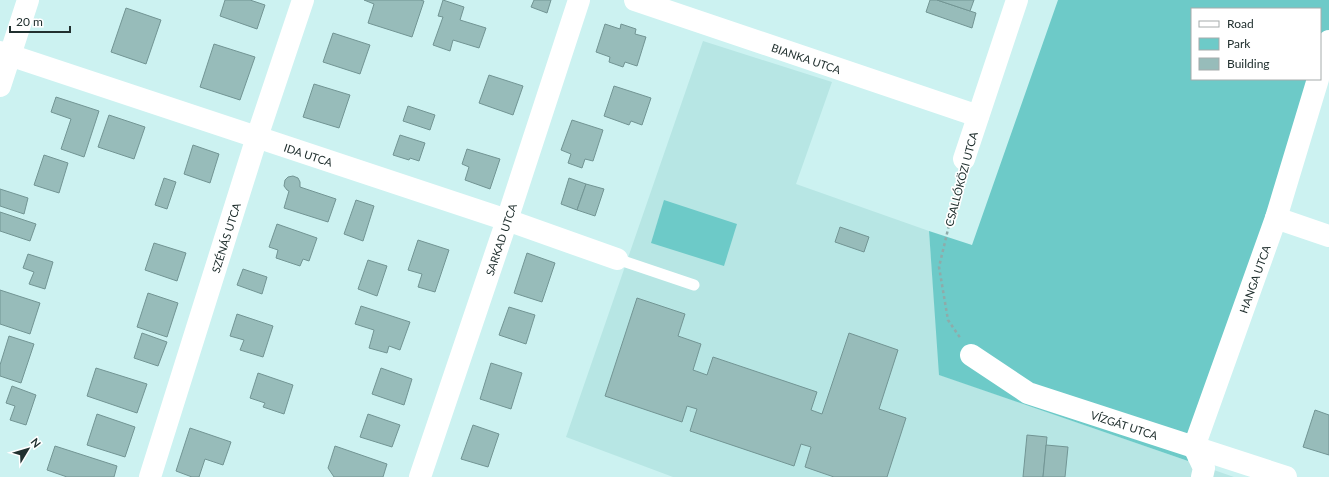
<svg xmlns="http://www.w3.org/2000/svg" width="1329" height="477" viewBox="0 0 1329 477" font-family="Lato,sans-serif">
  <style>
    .built { fill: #b7e6e4 }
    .green { fill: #6dcac8 }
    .building { fill: #97bcba; stroke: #729594 }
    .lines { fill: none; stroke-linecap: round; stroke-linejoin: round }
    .path { stroke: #8eabaa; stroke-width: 2.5; stroke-dasharray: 3 3; stroke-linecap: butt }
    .lane { stroke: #fff; stroke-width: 11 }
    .street { stroke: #fff; stroke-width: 22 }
    .secondary { stroke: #fff; stroke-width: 22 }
    .labels { text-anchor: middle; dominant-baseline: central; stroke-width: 3.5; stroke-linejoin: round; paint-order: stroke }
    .street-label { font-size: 11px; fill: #21302f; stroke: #fff }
  </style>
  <rect width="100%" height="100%" fill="#ccf2f1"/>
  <polygon class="built" points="703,41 832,82 796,184 929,231 940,375 1234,477 673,477 566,437"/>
  <g class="green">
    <polygon points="1058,0 1329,0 1329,36 1320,64 1320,9 1192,9 1192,79 1315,79 1188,461 939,375 929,231 972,245"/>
    <polygon points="664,200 737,224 724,266 651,243"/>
  </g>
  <g class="building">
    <polygon points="225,0 250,0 265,5 257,29 220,16"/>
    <polygon points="364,0 420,0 424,1 412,37 368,23 374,4"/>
    <polygon points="443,0 464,7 460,20 486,28 479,48 453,40 450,51 433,45 443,17 438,16"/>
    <polygon points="534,0 551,0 547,13 531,7"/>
    <polygon points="930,0 937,0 976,13 972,28 926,12"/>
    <polygon points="937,0 974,0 970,11"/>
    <polygon points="126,8 161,20 146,64 111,52"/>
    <polygon points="605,24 620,29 621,24 636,29 635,34 646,37 637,66 625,62 623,67 609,62 610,57 596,52"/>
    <polygon points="333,33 370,45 360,74 323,62"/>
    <polygon points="214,44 255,57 240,100 200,87"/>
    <polygon points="489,75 523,86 513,115 479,103"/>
    <polygon points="314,84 350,95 339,128 303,117"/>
    <polygon points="614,86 651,98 642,125 631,121 629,125 604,116"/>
    <polygon points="56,97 99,111 84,157 61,149 71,119 51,112"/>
    <polygon points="408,106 435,115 430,130 403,121"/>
    <polygon points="109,115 145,127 134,159 98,147"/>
    <polygon points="572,120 603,130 593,161 585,159 582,168 568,163 571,154 561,150"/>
    <polygon points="400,135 425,143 419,161 410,158 409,160 393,155"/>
    <polygon points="193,145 219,154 210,183 184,174"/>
    <polygon points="467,149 500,159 490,189 465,180 469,167 462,164"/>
    <polygon points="44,155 68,163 59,193 34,185"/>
    <polygon points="293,176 298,178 300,182 300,187 336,199 328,222 284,208 289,191 287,190 284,186 285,180 288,177"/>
    <polygon points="164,178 176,182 167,209 155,205"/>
    <polygon points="569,178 586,184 577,210 561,204"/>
    <polygon points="586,184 604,189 595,216 577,210"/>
    <polygon points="0,189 28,198 24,214 0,206"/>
    <polygon points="356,200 374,206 363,241 344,234"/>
    <polygon points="0,212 36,224 30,241 0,231"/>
    <polygon points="277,224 317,238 309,261 303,259 300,266 276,258 278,250 269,247"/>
    <polygon points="840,227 869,237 864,252 835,242"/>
    <polygon points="418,240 449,250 435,292 418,287 422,274 408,270"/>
    <polygon points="154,243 186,253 177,281 145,270"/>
    <polygon points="527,253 555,263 542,302 514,293"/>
    <polygon points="28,254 53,262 45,289 29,284 34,272 23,268"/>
    <polygon points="368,260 387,266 377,296 358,289"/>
    <polygon points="243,269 267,277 262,294 237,285"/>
    <polygon points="0,290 40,303 30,334 0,324"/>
    <polygon points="148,293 178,303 167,337 137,327"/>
    <polygon points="637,298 685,314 678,336 701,344 693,370 707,375 713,357 817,392 811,410 822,414 849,333 898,350 879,409 906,418 887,477 834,477 805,467 811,447 801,444 794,466 690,431 697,409 687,406 682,422 605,396"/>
    <polygon points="361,306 410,322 400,350 389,346 387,353 369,348 374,330 355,324"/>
    <polygon points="509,307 535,315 526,344 499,335"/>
    <polygon points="237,314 273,326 263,357 240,350 244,340 230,336"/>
    <polygon points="142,333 167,342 158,366 134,358"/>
    <polygon points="9,336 34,344 21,383 0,376 0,365"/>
    <polygon points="491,363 522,373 511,409 480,399"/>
    <polygon points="96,368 147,384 137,413 87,396"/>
    <polygon points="381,368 412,379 404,405 372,394"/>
    <polygon points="258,373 293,385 284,414 263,407 265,403 250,398"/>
    <polygon points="12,386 36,395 26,425 10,420 15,406 6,403"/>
    <polygon points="1315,410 1329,415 1329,455 1303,447"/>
    <polygon points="97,414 135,427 125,457 87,445"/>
    <polygon points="368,414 400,425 392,447 360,437"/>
    <polygon points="473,425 499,434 488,467 461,459"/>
    <polygon points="190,428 231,442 223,465 205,459 199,477 192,477 176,471"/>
    <polygon points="1027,435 1047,437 1043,477 1023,477"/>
    <polygon points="1046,445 1068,447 1065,477 1043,477"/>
    <polygon points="55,446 117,466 114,477 67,477 47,470"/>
    <polygon points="335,446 387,464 383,477 334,477 328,468"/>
  </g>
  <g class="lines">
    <polyline class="path" points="960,179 939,267 948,320 961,339"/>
    <polyline class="lane" points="617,259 694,285"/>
    <g class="street">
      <path id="s1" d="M635 0 978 116"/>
      <path id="s2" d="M0 52 507 220 617 259"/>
      <polyline points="1320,71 1329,41"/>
      <polyline points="964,159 1017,0"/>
      <polyline points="1276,218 1329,236"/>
      <path id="s3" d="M971 355 1028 393 1286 477"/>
      <path id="s4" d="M150 477 257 137 303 0"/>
      <path id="s5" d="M420 477 507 220 579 0"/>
      <path id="s6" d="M1202 477 1204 468 1194 447 1276 218 1318 79"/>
    </g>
    <polyline class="secondary" points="0,86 28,0"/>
  </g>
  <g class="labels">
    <g class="street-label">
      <text stroke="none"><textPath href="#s1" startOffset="181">BIANKA UTCA</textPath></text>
      <text stroke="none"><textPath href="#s2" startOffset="325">IDA UTCA</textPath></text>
      <text transform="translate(961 179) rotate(-75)">CSALLÓKÖZI UTCA</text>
      <text stroke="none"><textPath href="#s4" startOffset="251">SZÉNÁS UTCA</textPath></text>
      <text stroke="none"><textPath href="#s5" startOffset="251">SARKAD UTCA</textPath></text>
      <text stroke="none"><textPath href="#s6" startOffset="211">HANGA UTCA</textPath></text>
      <text stroke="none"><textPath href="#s3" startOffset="170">VÍZGÁT UTCA</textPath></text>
    </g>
  </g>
  <rect x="1191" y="8" width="130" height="72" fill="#ffffff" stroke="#a6acac"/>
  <rect x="1199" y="21" width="20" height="6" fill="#ffffff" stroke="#a6acac"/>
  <text x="1227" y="28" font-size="12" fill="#21302f">Road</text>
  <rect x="1199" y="38" width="20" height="12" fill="#6dcac8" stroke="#a6acac"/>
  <text x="1227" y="48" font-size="12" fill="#21302f">Park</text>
  <rect x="1199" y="58" width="20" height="12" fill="#97bcba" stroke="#a6acac"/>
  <text x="1227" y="68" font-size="12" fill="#21302f">Building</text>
  <g transform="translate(28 449) rotate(52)" stroke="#ffffff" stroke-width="3" paint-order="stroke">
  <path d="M0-3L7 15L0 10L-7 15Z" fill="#21302f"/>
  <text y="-6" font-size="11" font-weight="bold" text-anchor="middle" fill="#21302f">N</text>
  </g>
  <path d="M10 26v6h60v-6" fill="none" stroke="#21302f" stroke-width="2"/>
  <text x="16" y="26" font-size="12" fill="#21302f" stroke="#ffffff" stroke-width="3" paint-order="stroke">20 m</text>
</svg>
